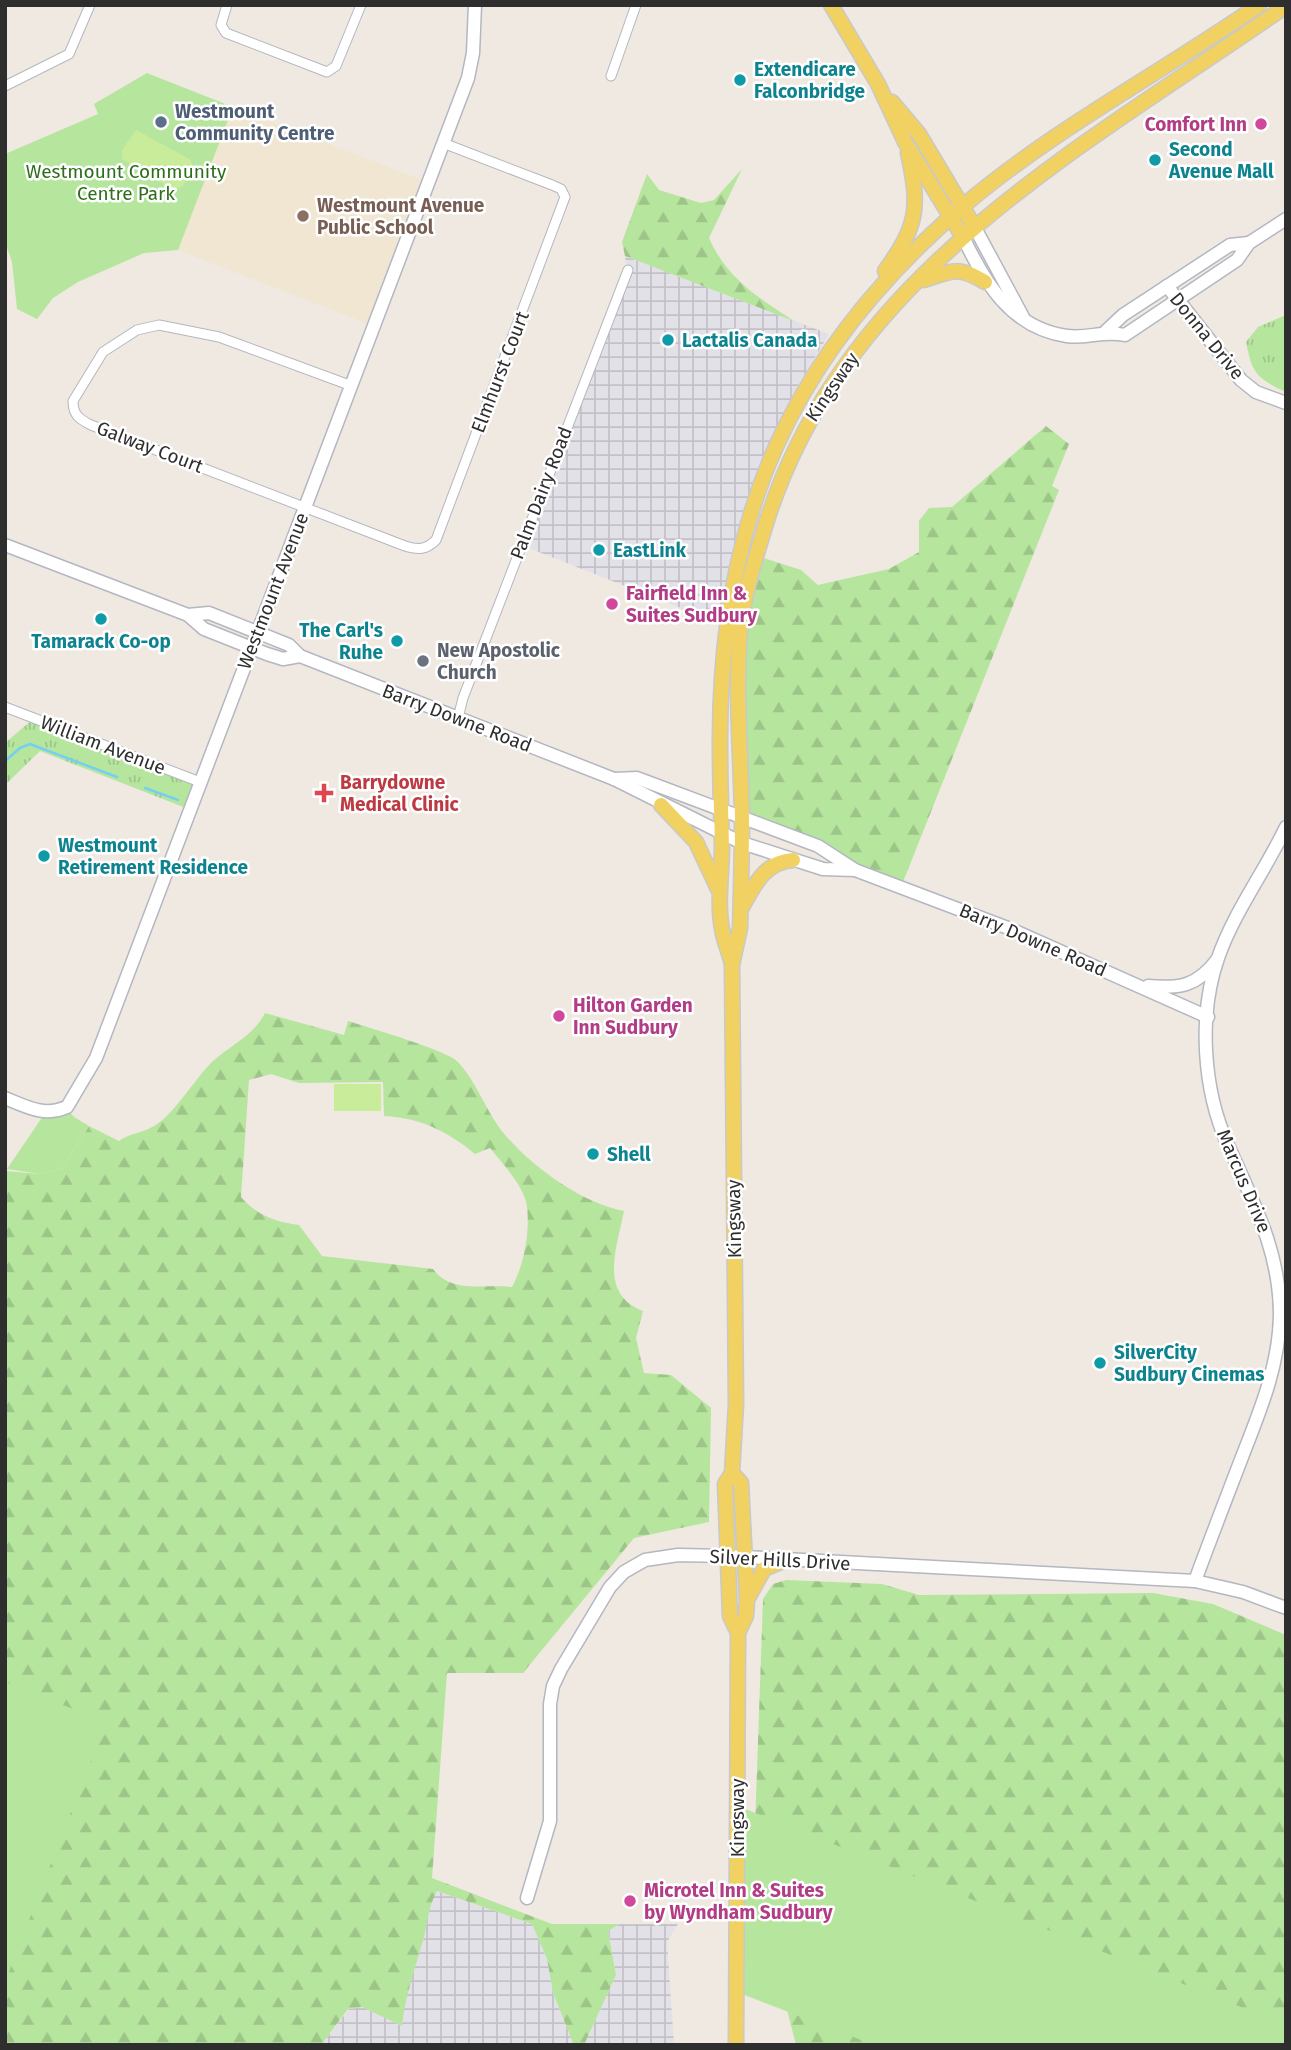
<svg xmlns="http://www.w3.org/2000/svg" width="1291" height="2050" viewBox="0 0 1291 2050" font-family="'Fira Sans',sans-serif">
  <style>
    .industrial { fill: url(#industrial-grid) }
    .education { fill: #f0e6d1 }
    .grass { fill: url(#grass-tufts) }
    .forest { fill: url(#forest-firs); fill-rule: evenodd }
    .park { fill: #b6e59e }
    .pitch { fill: #c9ec9a }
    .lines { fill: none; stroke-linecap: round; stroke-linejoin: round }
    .stream { stroke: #75cff0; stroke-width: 2.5 }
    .street-casing { stroke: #b4b7c1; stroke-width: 11 }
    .secondary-casing { stroke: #b4b7c1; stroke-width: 15 }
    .primary-casing { stroke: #c9c9c9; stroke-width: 17 }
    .street { stroke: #fff; stroke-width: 9 }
    .secondary { stroke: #fff; stroke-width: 12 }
    .primary { stroke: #f2d163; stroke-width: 14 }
    .culture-dot { fill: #0f9aa8; stroke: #fff; stroke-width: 2.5 }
    .service-dot { fill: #5c6f8a; stroke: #fff; stroke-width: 2.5 }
    .hotel-dot { fill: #d1479c; stroke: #fff; stroke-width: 2.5 }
    .education-dot { fill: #8d6e63; stroke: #fff; stroke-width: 2.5 }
    .worship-dot { fill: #6b7280; stroke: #fff; stroke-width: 2.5 }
    .health-dot { fill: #e0444e; stroke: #fff; stroke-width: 2.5 }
    .labels { text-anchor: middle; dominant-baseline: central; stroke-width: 5; stroke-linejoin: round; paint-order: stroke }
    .culture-label { font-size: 19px; font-weight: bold; fill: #0d838f; stroke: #fff; text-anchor: start }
    .service-label { font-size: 19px; font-weight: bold; fill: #4e5e75; stroke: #fff; text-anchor: start }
    .hotel-label { font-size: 19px; font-weight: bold; fill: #b23c85; stroke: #fff; text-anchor: start }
    .park-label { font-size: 19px; fill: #2c6e1b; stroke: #fff }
    .education-label { font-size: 19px; font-weight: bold; fill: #785e54; stroke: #fff; text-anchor: start }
    .street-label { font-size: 19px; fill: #2e2e2e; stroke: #fff }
    .worship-label { font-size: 19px; font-weight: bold; fill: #5b616d; stroke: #fff; text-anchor: start }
    .health-label { font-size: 19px; font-weight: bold; fill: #be3a42; stroke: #fff; text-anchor: start }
  </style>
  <defs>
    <pattern id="industrial-grid" width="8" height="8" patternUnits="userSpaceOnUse" patternTransform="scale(1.75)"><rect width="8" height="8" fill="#e3e1e8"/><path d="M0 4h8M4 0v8" fill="none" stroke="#c3c1c7"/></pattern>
    <pattern id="grass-tufts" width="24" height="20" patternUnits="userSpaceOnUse" patternTransform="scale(1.75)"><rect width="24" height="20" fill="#b6e59e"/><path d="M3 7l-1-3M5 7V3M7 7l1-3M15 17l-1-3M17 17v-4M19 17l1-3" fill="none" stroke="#9dc588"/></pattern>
    <pattern id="forest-firs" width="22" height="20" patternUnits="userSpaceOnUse" patternTransform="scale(1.75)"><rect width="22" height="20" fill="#b6e59e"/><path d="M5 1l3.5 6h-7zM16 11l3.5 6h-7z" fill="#9dc588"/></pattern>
  </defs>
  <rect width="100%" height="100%" fill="#efe9e1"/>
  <g class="industrial">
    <polygon points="625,256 829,334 794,392 771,444 736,546 719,623 521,545 627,268"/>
    <polygon points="437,1891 532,1924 547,1959 553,1993 574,2045 321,2045 349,2009 363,2007 402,2026 405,1996 423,1941 428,1907"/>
    <polygon points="620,1924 678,1924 667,1942 674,2045 584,2045 616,1975 608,1931"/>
  </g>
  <polygon class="education" points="233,107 427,182 374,326 178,250"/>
  <g class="grass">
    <path d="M1286 315V392C1256 378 1252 373 1246 342L1258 327Z"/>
    <polygon points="33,719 201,783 191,810 40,751 5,785 5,743"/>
  </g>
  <g class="forest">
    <path d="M742 169 709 238C727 279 759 298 794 321L625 256 622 242 647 174 659 190 701 203 714 200Z"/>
    <polygon points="1046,426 1069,444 1052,486 1059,490 901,887 742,817 740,656 757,556 801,570 818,585 889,569 919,552 919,521 929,508 952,507"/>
    <path d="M265 1013 344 1035 348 1021C367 1027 449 1051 458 1062 476 1081 485 1109 501 1130 529 1165 581 1203 624 1211 617 1247 598 1294 643 1311L636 1338 644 1373 671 1375 711 1408 709 1522 634 1538 523 1673H447L432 1878 552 1924H620L608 1931 616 1975 584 2045H574L553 1993 547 1959 532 1924 437 1891C427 1909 428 1925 422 1944 414 1972 405 1997 402 2026L362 2007 348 2009 321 2045H5V1171L40 1174 62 1168 89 1126 119 1141C130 1133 143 1133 154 1126 173 1116 196 1077 213 1061 231 1045 254 1035 265 1013ZM271 1074 299 1083 383 1082 384 1116C421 1118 447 1131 475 1154L490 1148C502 1163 525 1187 527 1207 530 1233 524 1265 512 1287 484 1284 451 1294 433 1269L322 1256 299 1225C275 1222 258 1216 241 1197L249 1080Z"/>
    <polygon points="786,1580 882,1584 919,1595 1153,1593 1213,1604 1286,1635 1286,2045 796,2045 786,2006 755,1827 763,1599 773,1584"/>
  </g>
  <g class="park">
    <polygon points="147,73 233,107 178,250 144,253 78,282 53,298 37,319 17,309 12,262 5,242 5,154 98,114 94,104"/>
    <polygon points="66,1108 74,1117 89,1126 62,1168 40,1174 7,1169 45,1113"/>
    <polygon points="5,1682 106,1722 5,1982"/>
    <polygon points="738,1806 1286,2025 1286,2045 874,2045 737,1992"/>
  </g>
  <g class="pitch">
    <polygon points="136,130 191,160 193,168 182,187 173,189 122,159 122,150"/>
    <rect x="334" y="1084" width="47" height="27"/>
  </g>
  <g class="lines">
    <g class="stream">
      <polyline points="5,761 20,748 30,744 117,777"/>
      <polyline points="145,788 178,800"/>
    </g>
    <defs>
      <g id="street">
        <polyline points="227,5 221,25 226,33 327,72 336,66 361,5"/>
        <polyline points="611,76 636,5"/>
        <polyline points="5,86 69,54 90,5"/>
        <path d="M352 386 219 337 159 325 137 330 103 352 73 401C73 415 79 419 91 425L405 546C418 550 426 550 436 540L565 197 561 189 552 185 443 143"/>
        <polyline points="5,707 200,782"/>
        <polyline points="458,718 463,698 628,270"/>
      </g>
      <g id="secondary">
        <polyline points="974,226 1023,317"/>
        <path d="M963 237C985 283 1011 328 1067 336 1088 339 1102 330 1125 335L1237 260 1249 243 1286 219"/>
        <polyline points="1167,286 1241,380 1256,392 1286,403"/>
        <polyline points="1106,331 1123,315 1230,245 1249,243"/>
        <polyline points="5,545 188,615 204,629 267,654 283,659 300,656"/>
        <polyline points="188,615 209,613 289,645 300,656 614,779 742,843 823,869 855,870"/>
        <polyline points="614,779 637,778 818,846 855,870 1008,928 1208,1017"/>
        <path d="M1148 986C1180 989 1197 986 1217 960"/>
        <path d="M5 1098C27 1107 44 1117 67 1107L96 1058 468 78 473 53 475 5"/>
        <path d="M1195 1581C1210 1540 1226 1499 1242 1457 1260 1411 1279 1366 1280 1315 1280 1251 1253 1202 1228 1145 1203 1090 1198 1016 1218 958 1234 912 1265 871 1286 827"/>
        <polyline points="527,1898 550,1821 550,1704 553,1686 561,1669 610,1587 624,1572 645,1560 678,1555 727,1556 1195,1581 1243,1592 1286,1608"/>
      </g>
      <g id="primary">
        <polyline points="831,5 878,84 905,142 963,237"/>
        <polyline points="892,102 919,134 974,226"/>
        <path d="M885 271C918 225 920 208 908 153"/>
        <path d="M924 280C952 271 957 265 985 282"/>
        <polyline points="661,805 696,842 718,889"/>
        <path d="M741 909C754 886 764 862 793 860"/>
        <path d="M732 964C729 952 724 941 722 929 717 903 722 872 722 845 721 811 720 778 720 744 719 518 790 355 962 207 1052 130 1161 73 1259 5"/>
        <polyline points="732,1473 741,1483 747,1601 746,1616 738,1633 736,2045"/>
        <polyline points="749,1596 764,1569 786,1560"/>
        <path d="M738 1633 730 1616 725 1484 732 1473 736 1404 732 965 740 928C741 891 742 854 742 818 741 756 735 693 740 631 743 597 754 563 764 530 841 274 1081 149 1286 6"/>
      </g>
    </defs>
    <use href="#street" class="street-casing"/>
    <use href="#secondary" class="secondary-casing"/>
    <use href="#primary" class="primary-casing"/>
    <use href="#street" class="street"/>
    <use href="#secondary" class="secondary"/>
    <use href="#primary" class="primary"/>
  </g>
  <g class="culture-dot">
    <circle cx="740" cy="80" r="7"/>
    <circle cx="1155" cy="160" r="7"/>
    <circle cx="668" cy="340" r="7"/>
    <circle cx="599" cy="550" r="7"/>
    <circle cx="101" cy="619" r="7"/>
    <circle cx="397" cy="641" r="7"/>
    <circle cx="44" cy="856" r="7"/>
    <circle cx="593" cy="1154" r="7"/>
    <circle cx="1100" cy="1363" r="7"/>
  </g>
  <circle class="service-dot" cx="161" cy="122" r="7"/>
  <g class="hotel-dot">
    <circle cx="1261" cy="124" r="7"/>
    <circle cx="612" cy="604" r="7"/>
    <circle cx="559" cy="1016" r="7"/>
    <circle cx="630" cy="1901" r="7"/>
  </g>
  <circle class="education-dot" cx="303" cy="216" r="7"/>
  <circle class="worship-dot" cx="423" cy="661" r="7"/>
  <path class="health-dot" d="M320.5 782.5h7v7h7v7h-7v7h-7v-7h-7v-7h7z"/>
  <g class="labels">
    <g class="culture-label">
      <text x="754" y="69">Extendicare<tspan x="754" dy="22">Falconbridge</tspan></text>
      <text x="1169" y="149">Second<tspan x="1169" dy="22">Avenue Mall</tspan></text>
      <text x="682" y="340">Lactalis Canada</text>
      <text x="613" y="550">EastLink</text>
      <text x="383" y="630" text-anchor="end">The Carl's<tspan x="383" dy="22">Ruhe</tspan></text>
      <text x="101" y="641" text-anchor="middle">Tamarack Co-op</text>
      <text x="58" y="845">Westmount<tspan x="58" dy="22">Retirement Residence</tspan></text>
      <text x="607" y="1154">Shell</text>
      <text x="1114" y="1352">SilverCity<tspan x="1114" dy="22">Sudbury Cinemas</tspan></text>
    </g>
    <g class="service-label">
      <text x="175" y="111">Westmount<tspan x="175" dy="22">Community Centre</tspan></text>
    </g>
    <g class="hotel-label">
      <text x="1247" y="124" text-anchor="end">Comfort Inn</text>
      <text x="626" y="593">Fairfield Inn &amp;<tspan x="626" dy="22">Suites Sudbury</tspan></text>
      <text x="573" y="1005">Hilton Garden<tspan x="573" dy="22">Inn Sudbury</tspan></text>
      <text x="644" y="1890">Microtel Inn &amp; Suites<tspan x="644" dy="22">by Wyndham Sudbury</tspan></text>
    </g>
    <g class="park-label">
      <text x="126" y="171">Westmount Community<tspan x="126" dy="22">Centre Park</tspan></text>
    </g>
    <g class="education-label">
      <text x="317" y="205">Westmount Avenue<tspan x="317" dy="22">Public School</tspan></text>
    </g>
    <g class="street-label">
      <text transform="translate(1207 336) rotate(51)">Donna Drive</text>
      <text transform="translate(500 372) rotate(-69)">Elmhurst Court</text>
      <text transform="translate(832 387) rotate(-56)">Kingsway</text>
      <text transform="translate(150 447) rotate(21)">Galway Court</text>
      <text transform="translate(541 493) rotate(-69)">Palm Dairy Road</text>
      <text transform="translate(273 591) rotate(-69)">Westmount Avenue</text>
      <text transform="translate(457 718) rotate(21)">Barry Downe Road</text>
      <text transform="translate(103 745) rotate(21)">William Avenue</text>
      <text transform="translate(1033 940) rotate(23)">Barry Downe Road</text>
      <text transform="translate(1244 1181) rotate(67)">Marcus Drive</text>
      <text transform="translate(734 1219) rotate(-91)">Kingsway</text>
      <text transform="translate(780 1560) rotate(3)">Silver Hills Drive</text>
      <text transform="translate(737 1818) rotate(-90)">Kingsway</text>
    </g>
    <g class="worship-label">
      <text x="437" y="650">New Apostolic<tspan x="437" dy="22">Church</tspan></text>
    </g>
    <g class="health-label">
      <text x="340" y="782">Barrydowne<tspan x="340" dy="22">Medical Clinic</tspan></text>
    </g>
  </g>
  <rect width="1291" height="2050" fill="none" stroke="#2e2e2e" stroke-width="14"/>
</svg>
